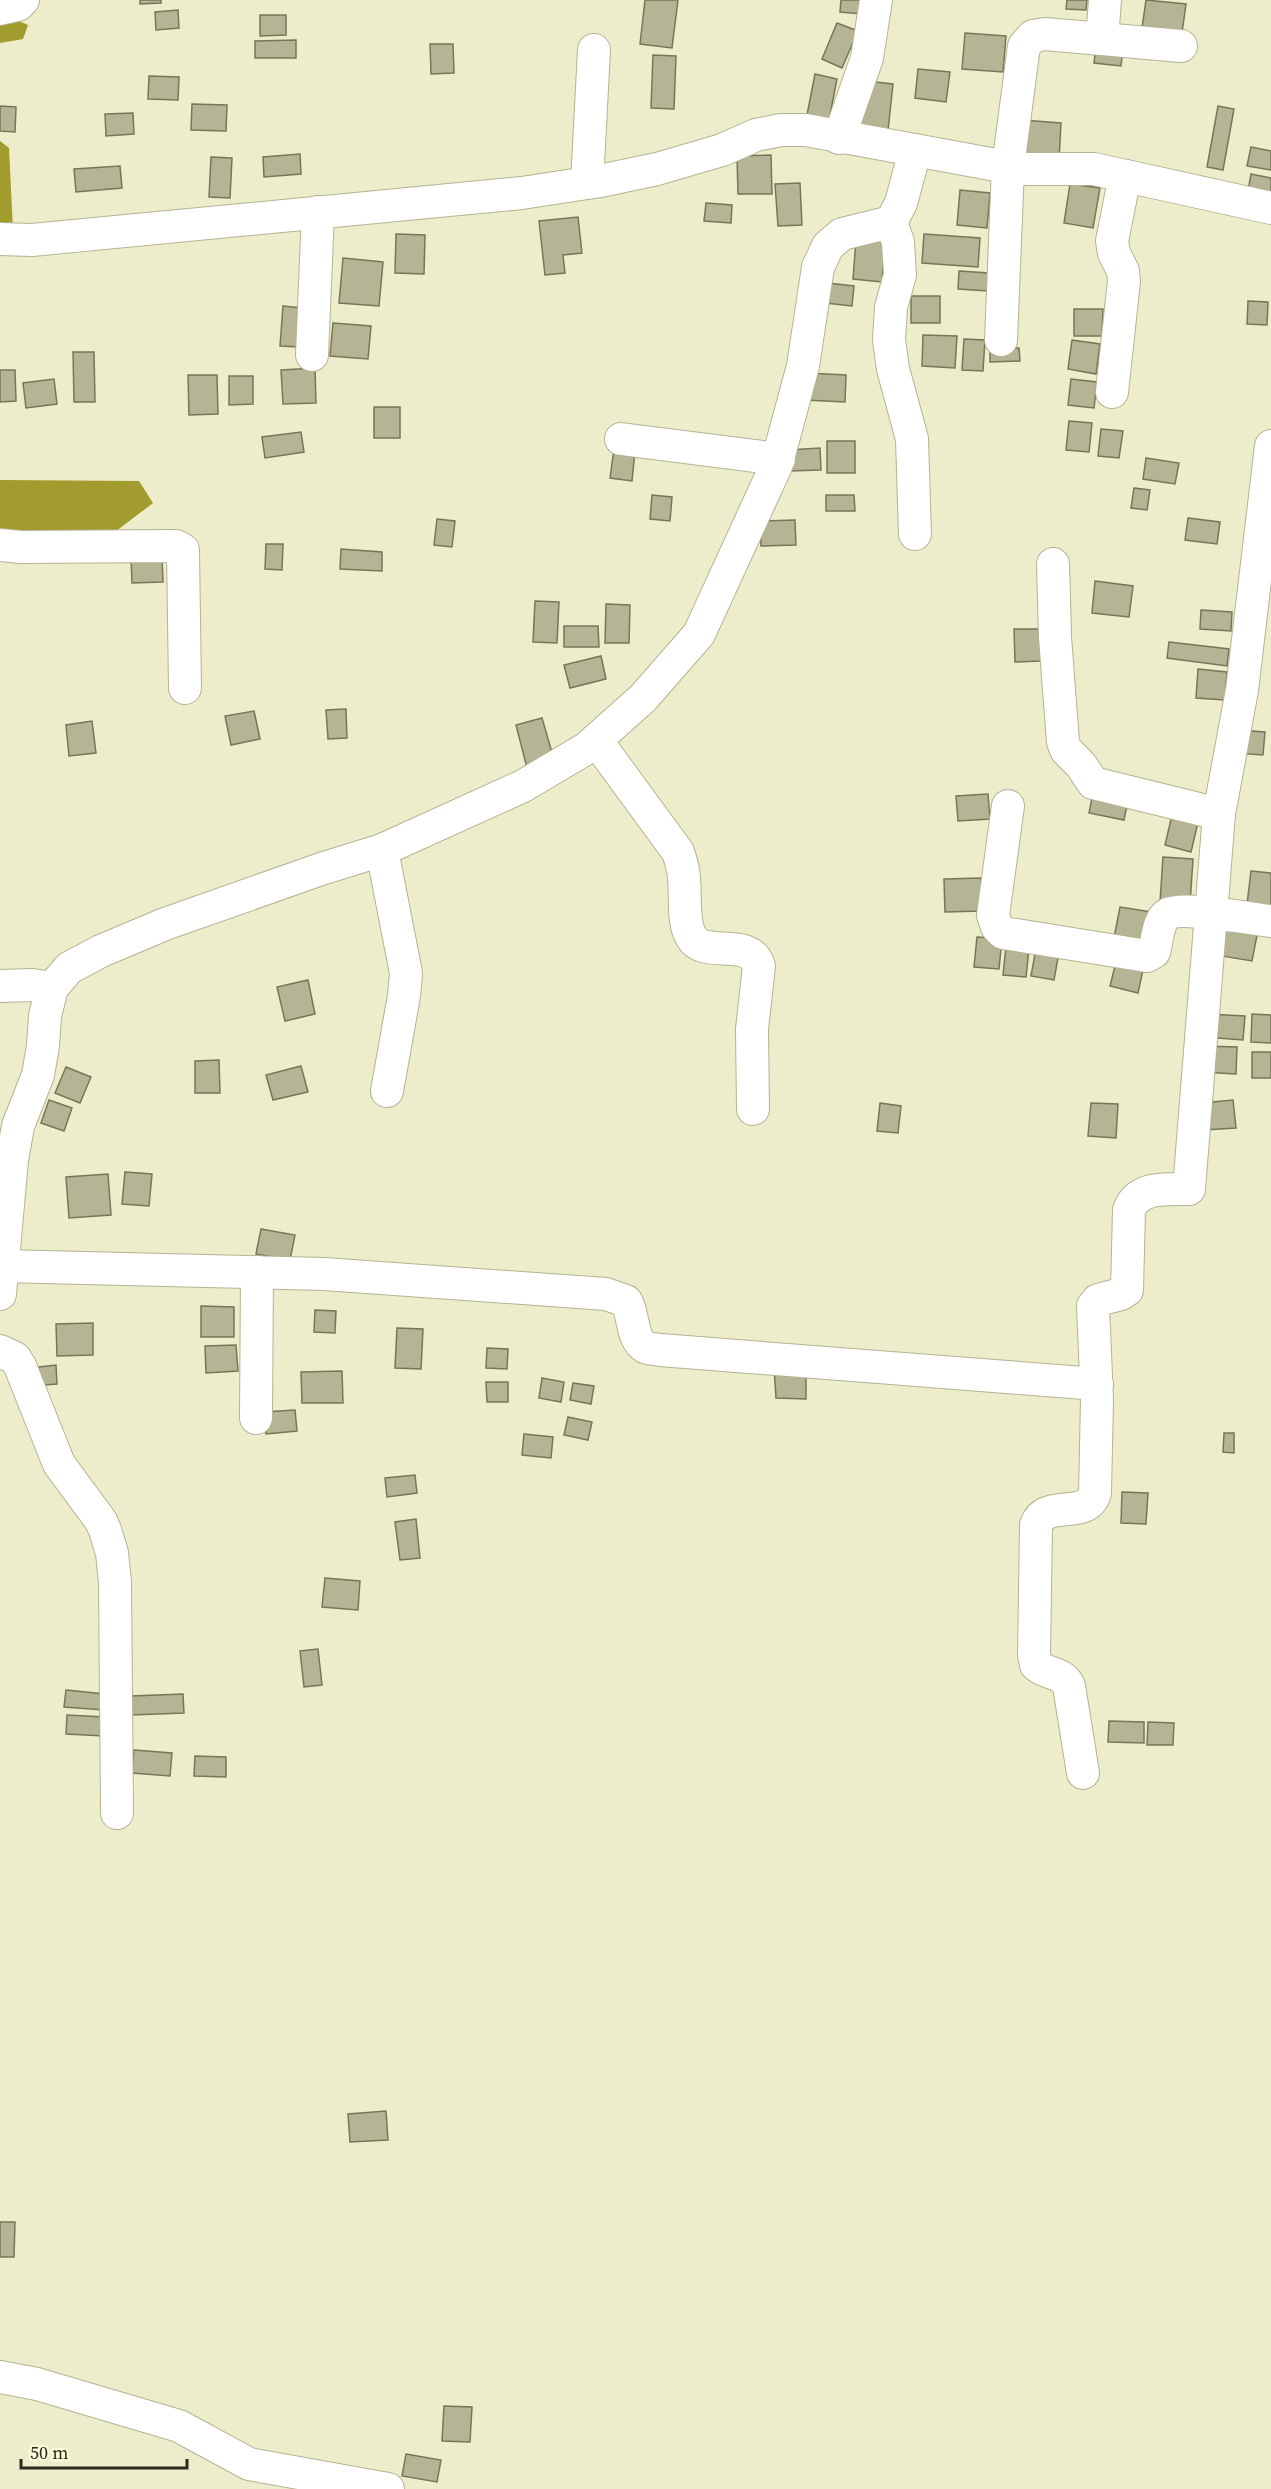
<svg xmlns="http://www.w3.org/2000/svg" width="1271" height="2489" viewBox="0 0 1271 2489" font-family="'Source Serif 4',serif">
  <style>
    .water { fill: #a29b2d }
    .building { fill: #b5b494; stroke: #787658; stroke-width: 1.5 }
    .lines { fill: none; stroke-linecap: round; stroke-linejoin: round }
    .minor-casing { stroke: #b4b393; stroke-width: 34 }
    .minor { stroke: #fff; stroke-width: 32 }
  </style>
  <rect width="100%" height="100%" fill="#edeccb"/>
  <g class="water">
    <polygon points="0,13 28,25 23,39 0,43"/>
    <polygon points="0,141 9,148 13,231 0,229"/>
    <polygon points="0,480 139,481 153,503 103,541 0,533"/>
  </g>
  <g class="building">
    <polygon points="140,0 161,0 161,3 140,4"/>
    <polygon points="645,0 678,0 672,48 640,44"/>
    <polygon points="841,0 863,0 862,14 840,12"/>
    <polygon points="1067,0 1087,0 1086,10 1066,9"/>
    <polygon points="1146,0 1186,4 1181,40 1141,35"/>
    <polygon points="178,10 179,28 156,30 155,12"/>
    <polygon points="260,15 286,15 286,35 260,36"/>
    <polygon points="837,23 858,31 842,68 822,59"/>
    <polygon points="965,33 1006,36 1003,72 962,69"/>
    <polygon points="296,40 296,58 255,58 255,41"/>
    <polygon points="430,44 453,44 454,73 431,74"/>
    <polygon points="1096,46 1123,49 1121,66 1094,63"/>
    <polygon points="653,55 676,56 674,109 651,108"/>
    <polygon points="918,69 950,72 946,102 915,98"/>
    <polygon points="815,74 837,79 829,120 807,115"/>
    <polygon points="149,76 179,77 178,100 148,99"/>
    <polygon points="866,81 893,84 887,140 859,137"/>
    <polygon points="192,104 227,105 226,131 191,130"/>
    <polygon points="0,106 16,107 15,132 0,131"/>
    <polygon points="1218,106 1234,109 1223,170 1207,167"/>
    <polygon points="133,113 134,134 106,136 105,114"/>
    <polygon points="1022,120 1061,123 1059,160 1020,158"/>
    <polygon points="1251,147 1271,151 1271,170 1247,166"/>
    <polygon points="300,154 301,174 264,177 263,157"/>
    <polygon points="771,155 772,194 738,194 737,156"/>
    <polygon points="211,157 232,158 230,198 209,197"/>
    <polygon points="120,166 122,188 76,192 74,169"/>
    <polygon points="1251,174 1271,178 1271,201 1247,197"/>
    <polygon points="800,183 802,225 778,226 775,184"/>
    <polygon points="1070,184 1100,188 1093,228 1064,223"/>
    <polygon points="960,190 990,193 987,228 957,225"/>
    <polygon points="706,203 732,205 731,223 704,221"/>
    <polygon points="578,217 582,253 563,255 565,273 545,275 539,221"/>
    <polygon points="396,234 425,235 424,274 395,273"/>
    <polygon points="924,234 980,238 978,267 922,263"/>
    <polygon points="856,240 885,241 882,282 853,279"/>
    <polygon points="343,258 383,262 379,306 339,303"/>
    <polygon points="959,271 989,273 988,291 958,289"/>
    <polygon points="818,282 854,286 852,306 816,302"/>
    <rect x="911" y="296" width="29" height="27"/>
    <polygon points="1248,301 1268,302 1267,325 1247,324"/>
    <polygon points="283,306 302,308 299,347 280,346"/>
    <polygon points="1074,309 1103,309 1102,336 1074,336"/>
    <polygon points="333,323 371,326 368,359 330,356"/>
    <polygon points="923,335 957,336 955,368 922,366"/>
    <polygon points="964,339 985,340 983,371 962,370"/>
    <polygon points="1072,340 1100,344 1096,374 1068,369"/>
    <polygon points="1019,348 1020,361 990,362 990,349"/>
    <polygon points="73,352 94,352 95,402 74,402"/>
    <polygon points="315,368 316,403 283,404 281,370"/>
    <polygon points="0,370 15,370 16,401 0,402"/>
    <polygon points="806,373 846,375 845,402 805,400"/>
    <polygon points="188,375 217,375 218,414 189,415"/>
    <polygon points="229,376 253,376 253,404 229,405"/>
    <polygon points="54,379 57,404 26,408 23,383"/>
    <polygon points="1071,379 1097,382 1094,408 1068,405"/>
    <rect x="374" y="407" width="26" height="31"/>
    <polygon points="1069,421 1092,423 1089,452 1066,450"/>
    <polygon points="1101,429 1123,431 1119,458 1098,456"/>
    <polygon points="301,432 304,452 265,458 262,437"/>
    <rect x="827" y="441" width="28" height="32"/>
    <polygon points="820,448 821,470 789,471 788,450"/>
    <polygon points="614,449 635,451 632,481 610,478"/>
    <polygon points="1146,458 1179,463 1175,484 1143,479"/>
    <polygon points="1134,488 1150,490 1147,510 1131,508"/>
    <polygon points="652,495 672,497 670,521 650,519"/>
    <polygon points="826,495 854,495 855,511 826,511"/>
    <polygon points="1188,518 1220,522 1217,544 1185,540"/>
    <polygon points="437,519 455,521 452,547 434,545"/>
    <polygon points="795,520 796,545 761,546 760,521"/>
    <polygon points="266,544 283,544 282,570 265,569"/>
    <polygon points="341,549 382,552 382,571 340,569"/>
    <polygon points="162,556 163,582 132,583 131,557"/>
    <polygon points="1095,581 1133,586 1129,617 1092,613"/>
    <polygon points="535,601 559,602 557,643 533,642"/>
    <polygon points="606,604 630,605 629,643 605,643"/>
    <polygon points="1201,610 1232,612 1231,631 1200,629"/>
    <polygon points="564,626 598,626 599,647 564,647"/>
    <polygon points="1014,629 1040,629 1041,661 1015,662"/>
    <polygon points="1169,642 1229,649 1227,666 1167,658"/>
    <polygon points="601,656 606,679 570,688 564,665"/>
    <polygon points="1198,669 1227,672 1225,700 1196,698"/>
    <polygon points="346,709 347,738 328,739 326,710"/>
    <polygon points="254,711 260,739 231,745 225,716"/>
    <polygon points="542,718 553,756 527,768 516,725"/>
    <polygon points="92,721 96,753 69,756 66,725"/>
    <polygon points="1238,730 1265,732 1263,755 1236,753"/>
    <polygon points="1093,793 1128,800 1124,820 1089,813"/>
    <polygon points="988,794 990,819 958,821 956,796"/>
    <polygon points="1173,811 1199,818 1191,852 1165,845"/>
    <polygon points="1163,857 1193,859 1190,904 1160,902"/>
    <polygon points="1251,871 1271,873 1271,907 1247,904"/>
    <polygon points="981,878 982,911 945,912 944,879"/>
    <polygon points="1120,907 1152,912 1147,943 1114,938"/>
    <polygon points="1216,923 1258,930 1252,961 1210,954"/>
    <polygon points="977,937 1002,939 999,969 974,967"/>
    <polygon points="1037,943 1060,947 1054,980 1031,976"/>
    <polygon points="1006,947 1029,949 1026,977 1003,975"/>
    <polygon points="1117,958 1144,965 1138,993 1110,986"/>
    <polygon points="308,980 315,1014 285,1021 277,987"/>
    <polygon points="1206,1014 1245,1016 1243,1040 1205,1037"/>
    <polygon points="1252,1014 1271,1015 1271,1043 1251,1042"/>
    <polygon points="1203,1046 1237,1047 1236,1074 1202,1072"/>
    <rect x="1252" y="1052" width="19" height="26"/>
    <polygon points="219,1060 220,1093 195,1093 195,1061"/>
    <polygon points="301,1066 308,1092 273,1100 266,1075"/>
    <polygon points="66,1067 91,1077 80,1103 55,1093"/>
    <polygon points="49,1100 72,1108 64,1131 41,1123"/>
    <polygon points="1233,1100 1236,1128 1204,1130 1202,1103"/>
    <polygon points="880,1103 901,1106 898,1133 877,1131"/>
    <polygon points="1091,1103 1118,1104 1116,1138 1088,1136"/>
    <polygon points="125,1172 152,1174 149,1206 122,1204"/>
    <polygon points="108,1174 111,1215 69,1218 66,1177"/>
    <polygon points="261,1229 295,1235 290,1260 256,1254"/>
    <polygon points="201,1306 234,1307 234,1337 201,1337"/>
    <polygon points="315,1310 336,1311 335,1333 314,1332"/>
    <polygon points="93,1323 93,1355 57,1356 56,1324"/>
    <polygon points="397,1328 423,1329 421,1369 395,1368"/>
    <polygon points="236,1345 238,1371 206,1373 205,1346"/>
    <polygon points="487,1348 508,1349 507,1369 486,1368"/>
    <polygon points="56,1365 57,1384 32,1386 30,1368"/>
    <polygon points="774,1367 806,1368 806,1399 776,1398"/>
    <polygon points="342,1371 343,1403 302,1403 301,1372"/>
    <polygon points="542,1378 564,1382 561,1402 539,1398"/>
    <polygon points="486,1382 508,1382 508,1402 487,1402"/>
    <polygon points="573,1383 594,1386 591,1404 570,1400"/>
    <polygon points="295,1410 297,1431 266,1434 264,1412"/>
    <polygon points="568,1417 592,1422 588,1440 564,1435"/>
    <polygon points="1224,1433 1234,1433 1234,1453 1223,1452"/>
    <polygon points="524,1434 553,1437 551,1458 522,1455"/>
    <polygon points="415,1475 417,1493 387,1497 385,1478"/>
    <polygon points="1122,1492 1148,1493 1146,1524 1121,1523"/>
    <polygon points="416,1519 420,1558 400,1560 395,1522"/>
    <polygon points="325,1578 360,1581 358,1610 322,1607"/>
    <polygon points="318,1649 322,1685 304,1687 300,1651"/>
    <polygon points="66,1690 105,1694 104,1710 64,1707"/>
    <polygon points="183,1694 184,1713 131,1715 131,1696"/>
    <polygon points="67,1715 105,1717 104,1736 66,1734"/>
    <polygon points="1109,1721 1144,1722 1144,1743 1108,1742"/>
    <polygon points="1148,1722 1174,1723 1173,1745 1147,1745"/>
    <polygon points="134,1750 172,1753 170,1776 132,1773"/>
    <polygon points="195,1756 226,1757 226,1777 194,1776"/>
    <polygon points="386,2111 388,2140 350,2142 348,2114"/>
    <polygon points="0,2222 15,2222 14,2257 0,2257"/>
    <polygon points="444,2406 472,2407 470,2442 442,2441"/>
    <polygon points="406,2454 441,2460 437,2482 402,2476"/>
  </g>
  <g class="lines">
    <defs>
      <g id="minor">
        <polyline points="0,9 18,5 23,0"/>
        <polyline points="1102,39 1105,0"/>
        <polyline points="839,138 867,58 876,0"/>
        <polyline points="587,183 594,50"/>
        <polyline points="891,222 898,242 900,275 891,307 889,340 893,369 912,439 915,534"/>
        <polyline points="0,239 32,240 522,193 600,181 657,169 722,150 756,135 781,130 806,130 1018,169 1094,169 1271,208"/>
        <polyline points="1001,340 1008,167 1024,46 1033,36 1045,34 1181,46"/>
        <polyline points="312,355 318,212"/>
        <polyline points="1112,392 1124,281 1123,271 1114,253 1112,241 1125,176"/>
        <polyline points="621,439 779,459"/>
        <polyline points="0,545 21,547 176,546 183,550 185,688"/>
        <polyline points="1053,564 1055,637 1063,742 1066,750 1081,765 1093,783 1219,814"/>
        <path d="M596 740 678 852C680 858 682 864 683 870 687 888 681 923 692 938 705 959 750 936 759 966L752 1029 753 1109"/>
        <path d="M1008 806 993 915 997 927 1003 933 1147 956 1154 952C1157 942 1158 919 1168 914 1182 906 1252 919 1271 921"/>
        <polyline points="382,850 406,973 404,996 387,1091"/>
        <polyline points="0,986 32,985 52,988"/>
        <path d="M3 1266 324 1274 606 1294 626 1301C634 1313 631 1339 645 1347 648 1349 656 1349 660 1350L1097 1384"/>
        <polyline points="0,1294 12,1160 18,1126 38,1075 43,1046 45,1016 52,988 69,968 101,951 165,924 321,869 382,850 523,786 587,748 643,698 699,634 776,466 803,366 818,267 828,246 842,234 891,222 901,203 915,151"/>
        <polyline points="0,1351 15,1358 20,1366 59,1464 101,1521 105,1530 112,1553 115,1582 117,1813"/>
        <polyline points="256,1418 257,1272"/>
        <path d="M1083 1773 1069 1686C1062 1671 1047 1675 1036 1665L1034 1655 1036 1525C1045 1498 1087 1521 1095 1493L1097 1400 1093 1306 1098 1300 1121 1294 1127 1290 1129 1210C1138 1186 1166 1189 1189 1189L1219 814 1242 690 1271 446"/>
        <polyline points="0,2377 37,2384 179,2426 249,2464 388,2489"/>
      </g>
    </defs>
    <use href="#minor" class="minor-casing"/>
    <use href="#minor" class="minor"/>
  </g>
  <path d="M21 2459v9h166v-9" fill="none" stroke="#2a2a1d" stroke-width="3"/>
  <text x="30" y="2459" font-size="18" fill="#2a2a1d" stroke="#fbfad8" stroke-width="4.5" paint-order="stroke">50 m</text>
</svg>
